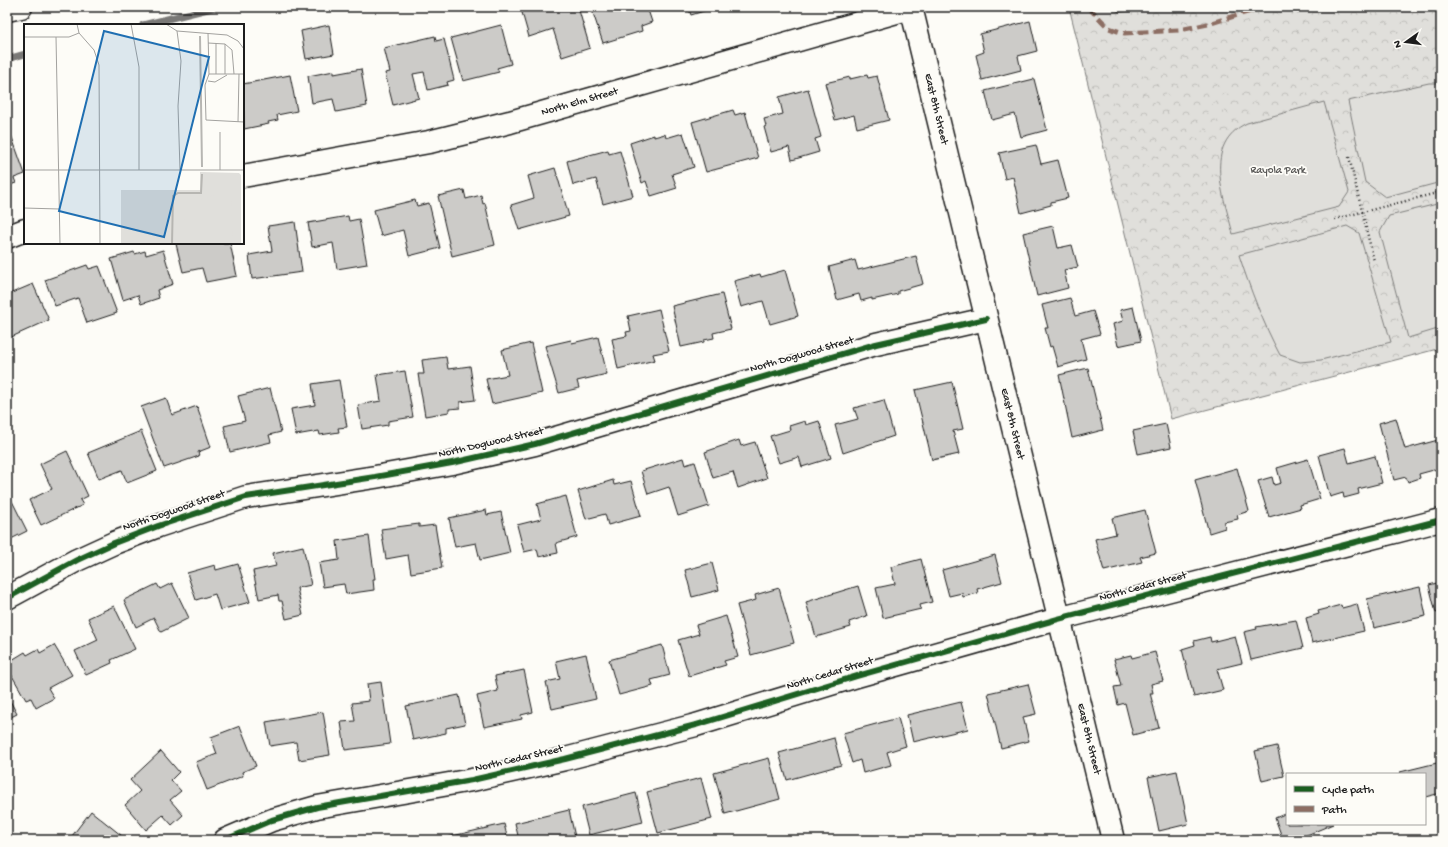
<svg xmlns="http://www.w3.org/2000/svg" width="1448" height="847" viewBox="0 0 1448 847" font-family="'Gochi Hand',sans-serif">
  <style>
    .park { fill: url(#park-crowns); stroke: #7e7e7c }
    .pitch { fill: #e0dfdb; stroke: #7e7e7c }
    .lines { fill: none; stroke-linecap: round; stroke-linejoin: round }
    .stream { stroke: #797876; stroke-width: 7 }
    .building { fill: #cccbc8; stroke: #1c1c1c }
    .minor-casing { stroke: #1c1c1c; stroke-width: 25 }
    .path { stroke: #1c1c1c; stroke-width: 2.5; stroke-dasharray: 1 3; stroke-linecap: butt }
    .minor { stroke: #fdfcf7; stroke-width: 22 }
    .quiet { stroke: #8d6e63; stroke-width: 5; stroke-dasharray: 10 5; stroke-linecap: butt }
    .cycleway-casing { stroke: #fdfcf7; stroke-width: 8 }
    .cycleway { stroke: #1b5e20; stroke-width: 6 }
    .labels { text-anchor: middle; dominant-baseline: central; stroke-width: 3.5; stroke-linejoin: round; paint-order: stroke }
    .street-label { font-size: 11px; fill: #1c1c1c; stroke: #fdfcf7 }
    .park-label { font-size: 11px; fill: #575655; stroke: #fdfcf7 }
    .inset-river { fill: none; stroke: #b7b6b2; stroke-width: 2 }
    .inset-road { fill: none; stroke: #a3a29f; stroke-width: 1 }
    .view { fill: #1f6fb2; fill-opacity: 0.15; stroke: #1f6fb2; stroke-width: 2 }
    .inset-edge { fill: none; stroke: #1c1c1c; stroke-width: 2 }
  </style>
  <defs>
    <pattern id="park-crowns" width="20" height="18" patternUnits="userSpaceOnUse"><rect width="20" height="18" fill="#e0dfdb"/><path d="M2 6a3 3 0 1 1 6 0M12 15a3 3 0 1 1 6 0" fill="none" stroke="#c0bfbb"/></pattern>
  </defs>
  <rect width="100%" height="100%" fill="#fdfcf7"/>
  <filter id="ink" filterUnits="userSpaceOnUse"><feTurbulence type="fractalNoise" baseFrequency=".025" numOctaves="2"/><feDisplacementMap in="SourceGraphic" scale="8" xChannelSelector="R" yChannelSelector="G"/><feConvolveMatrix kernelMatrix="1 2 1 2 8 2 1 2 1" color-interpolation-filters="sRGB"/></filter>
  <g filter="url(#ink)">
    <polygon class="park" points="1069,7 1441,7 1441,348 1171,419"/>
    <g class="pitch">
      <polygon points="1429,83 1441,83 1441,182 1385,197 1365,182 1348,101"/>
      <path d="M1324 102 1349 192 1339 207 1233 234C1224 197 1202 144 1247 123Z"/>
      <polygon points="1441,203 1441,328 1408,338 1380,232 1389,216"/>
      <path d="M1347 226 1359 233 1391 342 1321 360 1300 362 1280 355C1263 323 1250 289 1239 255Z"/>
    </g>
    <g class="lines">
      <g class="stream">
        <polyline points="1117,7 1120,9 1148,7"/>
        <polyline points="143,25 216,7"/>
        <polyline points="7,59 25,54"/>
      </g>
    </g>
    <g class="building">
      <polygon points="527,7 578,7 590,48 562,57 553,29 529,37 521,9"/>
      <polygon points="591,7 647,7 652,22 641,26 642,31 603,43"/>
      <polygon points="688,7 717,7 691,15"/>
      <polygon points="1030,21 1037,51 1018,56 1021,70 982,80 976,55 984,52 980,34"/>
      <polygon points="329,25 334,54 306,59 301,31"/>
      <polygon points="501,25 511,64 497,68 499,72 463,81 451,38"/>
      <polygon points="435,36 436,41 444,39 454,80 447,82 448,85 428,90 424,72 413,74 419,98 393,105 385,73 390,72 384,48"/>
      <polygon points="361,69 367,106 336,112 333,99 312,103 308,76 334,71 334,74"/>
      <polygon points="290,75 297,111 277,115 278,120 268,122 269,124 244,129 243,84"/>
      <polygon points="867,75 868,78 877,76 889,120 857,128 854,115 835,120 825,83 850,77 850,79"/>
      <polygon points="1034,79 1047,130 1021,137 1015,114 992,120 985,91"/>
      <polygon points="808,89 821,137 815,139 819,152 792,160 789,147 771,152 764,127 766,126 764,119 783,114 779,97"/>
      <polygon points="733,110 735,115 745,112 758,158 706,172 692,122"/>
      <polygon points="10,132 25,174 14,178 16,183 7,186 7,133"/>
      <polygon points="683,133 694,167 672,174 677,188 651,196 646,181 642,183 630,143 654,135 654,137 665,134 666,138"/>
      <polygon points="1036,145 1041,164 1058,160 1068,198 1051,202 1051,205 1021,213 1013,177 1005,179 999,153"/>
      <polygon points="608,150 609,154 620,151 633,196 603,204 596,179 573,185 567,161"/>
      <polygon points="555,168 569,216 519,230 511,205 534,198 528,176"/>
      <polygon points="464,190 466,199 481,195 483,204 485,203 495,245 452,256 438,196"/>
      <polygon points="415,200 417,206 429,203 440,248 409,256 403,230 381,236 374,210"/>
      <polygon points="348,216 349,221 359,219 367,264 337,269 333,243 312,247 308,223"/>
      <polygon points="295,222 302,272 252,279 249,255 272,251 268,226"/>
      <polygon points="1053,226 1058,248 1072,245 1078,267 1064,270 1068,288 1037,296 1023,233"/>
      <polygon points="180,243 230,243 237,276 206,282 202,268 183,272 176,244"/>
      <polygon points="163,250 173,284 157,290 159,298 141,304 138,295 123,300 111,259 134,252 135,254 145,251 146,255"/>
      <polygon points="916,256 923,284 898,291 898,294 872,300 872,298 861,301 859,294 837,300 829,267 855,260 858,270"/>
      <polygon points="87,265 89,269 99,266 117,313 87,323 78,298 55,306 45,280"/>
      <polygon points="785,270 798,316 770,324 763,301 741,307 734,281 760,274 761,277"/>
      <polygon points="33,284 49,320 7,339 7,295"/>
      <polygon points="722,294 731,329 713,333 714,338 704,340 704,342 681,347 672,306"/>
      <polygon points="1070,298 1075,316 1093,311 1100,334 1081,339 1086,359 1058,367 1052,346 1050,347 1045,328 1048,328 1042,305"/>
      <polygon points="1133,307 1141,341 1118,346 1113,324 1123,321 1120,310"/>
      <polygon points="659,309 669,351 653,354 655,360 618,369 612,339 627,336 626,332 631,331 628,316"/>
      <polygon points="598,337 607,374 577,381 579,388 559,393 545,346 571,340 572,343"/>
      <polygon points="531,343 542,393 492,404 486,379 508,375 502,350"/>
      <polygon points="446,357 448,369 470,366 475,400 460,402 460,408 449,409 449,412 425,416 418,374 424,374 422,360"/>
      <polygon points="1088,368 1103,430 1072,438 1059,375"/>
      <polygon points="405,371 413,417 388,421 388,425 362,429 358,405 381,401 377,375"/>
      <polygon points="339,380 347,427 338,428 339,432 320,435 319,431 296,435 291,409 315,405 312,384"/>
      <polygon points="952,382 963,429 953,431 959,454 932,460 915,390"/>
      <polygon points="270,388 281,432 269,435 271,442 230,452 224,426 245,421 238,396"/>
      <polygon points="166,398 172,415 197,406 211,447 198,452 199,456 164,468 141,407"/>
      <polygon points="884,400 894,436 843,453 835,425 858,419 854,408"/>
      <polygon points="1396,418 1405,449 1438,440 1441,450 1441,468 1419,474 1420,478 1408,482 1406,477 1394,480 1379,423"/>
      <polygon points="805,421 806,425 819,421 831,458 802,467 799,457 779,463 770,436 790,430 789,426"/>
      <polygon points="1166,424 1171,447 1138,454 1133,431"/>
      <polygon points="141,431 157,471 127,483 122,470 99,479 88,453"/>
      <polygon points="739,440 741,446 755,442 767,478 738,488 733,472 713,478 705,452"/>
      <polygon points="1345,448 1349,463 1375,456 1382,483 1358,489 1359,494 1344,498 1343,493 1330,497 1319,455"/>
      <polygon points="67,451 88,496 80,500 83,505 41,525 29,500 52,489 40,464"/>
      <polygon points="683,458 685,465 695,462 709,506 678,516 669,487 648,494 641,471"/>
      <polygon points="1308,459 1320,499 1300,505 1301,508 1269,517 1258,481 1272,477 1274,485 1281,483 1277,468"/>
      <polygon points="1237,468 1249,511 1237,515 1238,519 1224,522 1225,528 1209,533 1195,480"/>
      <polygon points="613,480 614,485 631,481 641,516 608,525 605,514 586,519 578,491"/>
      <polygon points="566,496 577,537 556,543 558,553 539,557 537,549 524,552 517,525 541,519 537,504"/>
      <polygon points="10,497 27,531 7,541 7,498"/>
      <polygon points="486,510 487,515 501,512 510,553 480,560 476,543 455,547 449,518"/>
      <polygon points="1145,510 1156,553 1140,557 1142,562 1104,571 1095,539 1116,534 1112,518"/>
      <polygon points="419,524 419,527 435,525 442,568 411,573 408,555 386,559 381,529"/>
      <polygon points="369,536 375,579 373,579 374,590 346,594 344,584 323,587 319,563 339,560 337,541"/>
      <polygon points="303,546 311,585 297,588 303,615 286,619 282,601 279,601 278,595 259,599 253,571 276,566 273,553"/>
      <polygon points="995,555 1002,582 977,589 978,593 963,597 962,593 949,596 942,570"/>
      <polygon points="921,559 932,602 920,605 921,609 883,618 876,588 895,584 891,567"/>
      <polygon points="712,563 719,590 692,597 685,570"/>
      <polygon points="238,564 250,602 220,610 215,594 196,600 187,573 215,565 216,570"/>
      <polygon points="1441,582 1441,611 1436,613 1429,585"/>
      <polygon points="172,583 189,618 161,632 154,618 136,627 124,600 157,584 160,589"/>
      <polygon points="858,586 867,616 849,622 851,627 816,637 806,602"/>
      <polygon points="1420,587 1426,616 1374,628 1367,599"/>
      <polygon points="779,588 794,643 751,655 737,605 756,600 755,595"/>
      <polygon points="1357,604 1364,631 1312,643 1306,618 1319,614 1318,611 1341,605 1342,608"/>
      <polygon points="114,606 135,649 111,660 112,663 86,675 75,651 98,640 88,618"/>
      <polygon points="726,616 738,657 724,661 726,665 689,676 678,640 699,634 696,625"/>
      <polygon points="1296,620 1303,648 1251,660 1244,632 1257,629 1256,627"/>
      <polygon points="1235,636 1242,663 1217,669 1223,690 1194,697 1182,649 1195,645 1194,641 1210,637 1211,642"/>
      <polygon points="54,645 72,675 48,688 54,698 36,708 31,698 26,700 7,667 7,663 25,652 27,655 38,649 40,653"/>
      <polygon points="662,645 670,675 651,680 653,686 619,695 609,660"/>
      <polygon points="1155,652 1163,681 1151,684 1153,693 1150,693 1159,728 1133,735 1125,703 1118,705 1114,687 1121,686 1114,659 1131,655 1132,658"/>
      <polygon points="586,654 596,699 552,709 546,682 560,679 556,661"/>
      <polygon points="524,670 533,712 521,715 522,719 484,727 477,696 498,691 495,676"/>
      <polygon points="381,682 390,744 345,750 341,722 355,721 352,703 369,701 367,684"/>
      <polygon points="1028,684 1036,714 1023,717 1029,741 1001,748 988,693"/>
      <polygon points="7,695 17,714 7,719"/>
      <polygon points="459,695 465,724 446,728 446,733 413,740 406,706"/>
      <polygon points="961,702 968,729 913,742 907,715"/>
      <polygon points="323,712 330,755 299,760 296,742 270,746 266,722"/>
      <polygon points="898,718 906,746 887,752 891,765 863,773 860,760 852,763 843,733"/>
      <polygon points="240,726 256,766 242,772 243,776 207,790 196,762 217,754 211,737"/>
      <polygon points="834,738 841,765 787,780 779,753"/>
      <polygon points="1277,746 1284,776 1262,781 1255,751"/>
      <polygon points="161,751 179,772 171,780 181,791 170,800 183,815 172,825 163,815 146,830 125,805 140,791 130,780"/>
      <polygon points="769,758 780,799 725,814 714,773"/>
      <polygon points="1441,762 1441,793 1425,797 1425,774 1401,774 1400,772"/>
      <polygon points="1177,771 1188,824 1159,831 1148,777"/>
      <polygon points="701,778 712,819 658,833 647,792"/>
      <polygon points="636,793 643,822 589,835 582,807"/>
      <polygon points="569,810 575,837 563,840 519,840 515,823"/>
      <polygon points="91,811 127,840 77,840 72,836"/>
      <polygon points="1287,813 1287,824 1333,824 1295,840 1283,840 1275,818"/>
      <polygon points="504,824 508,840 449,840 448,837"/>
    </g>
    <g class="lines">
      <defs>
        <g id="minor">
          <path id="s1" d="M911 7 1113 840"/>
          <polyline points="7,10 21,7"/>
          <path id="s2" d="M243 176 429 142 510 122 911 8"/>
          <polyline points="7,237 25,230"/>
          <polyline points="7,598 77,560 114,543 158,526 246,497 375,477 452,463 535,444 876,344 986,319"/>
          <polyline points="225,840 272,820 317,807 472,780 565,759 696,725 857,676 1058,619 1441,520"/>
        </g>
      </defs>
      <use href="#minor" class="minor-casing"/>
      <g class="path">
        <polyline points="1349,157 1374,261"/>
        <polyline points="1335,219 1441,192"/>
      </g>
      <use href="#minor" class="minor"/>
      <polyline class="quiet" points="1088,7 1109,28 1124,33 1180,30 1208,24 1264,7"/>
      <defs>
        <g id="cycleway">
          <polyline points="7,598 77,560 114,543 158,526 246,497 375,477 452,463 535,444 876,344 986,319"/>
          <polyline points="225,840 272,820 317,807 472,780 565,759 696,725 857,676 1058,619 1441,520"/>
        </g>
      </defs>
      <use href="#cycleway" class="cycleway-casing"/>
      <use href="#cycleway" class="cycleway"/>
    </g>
  </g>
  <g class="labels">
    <g class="street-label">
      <text stroke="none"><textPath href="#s2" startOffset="345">North Elm Street</textPath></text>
      <text stroke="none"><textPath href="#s1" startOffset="105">East 8th Street</textPath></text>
      <text transform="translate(802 355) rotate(-16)">North Dogwood Street</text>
      <text stroke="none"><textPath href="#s1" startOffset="429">East 8th Street</textPath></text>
      <text transform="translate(491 443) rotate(-13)">North Dogwood Street</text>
      <text transform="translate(174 511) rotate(-19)">North Dogwood Street</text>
      <text transform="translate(1143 587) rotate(-15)">North Cedar Street</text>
      <text transform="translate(830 674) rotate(-17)">North Cedar Street</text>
      <text stroke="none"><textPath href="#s1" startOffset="753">East 8th Street</textPath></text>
      <text transform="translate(519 759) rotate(-13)">North Cedar Street</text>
    </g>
    <g class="park-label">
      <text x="1278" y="171">Rayola Park</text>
    </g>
  </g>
  <g transform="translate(24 24)">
    <rect width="220" height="220" fill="#fdfcf7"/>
    <path d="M176 148 215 149 217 151V220H97V166H176Z" fill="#e0dfdb"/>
    <path d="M189 171 207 172 209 217 207 220H161L158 203 165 185 176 176ZM115 179V194L99 196 101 182ZM118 179 130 182 131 195 118 193ZM120 197 131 198 129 212 118 213V199ZM99 198H113L115 213 102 212Z" fill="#e0dfdb"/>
    <path class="inset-river" d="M176 12 178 143M148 220 149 172 154 169H177L178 150"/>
    <path class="inset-road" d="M53 0 55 9 70 26 75 41 76 220M107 0 115 43V146M142 0 153 7 203 11 214 17 220 25M153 7 157 37 154 82 156 146M184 9 185 50H220M0 13H45L55 9M32 13 36 220M184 19 201 20 208 26 210 50M192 19V50M201 20V50M185 50 181 61 182 96 220 98M184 57 191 58 203 51M214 98 215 50M196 108V146M0 146H220M0 184 35 185"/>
    <path class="view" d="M80 7 185 33 140 213 35 187Z"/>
    <rect width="220" height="220" class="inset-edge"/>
  </g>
  <rect width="1448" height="847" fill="none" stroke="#fdfcf7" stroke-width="24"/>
  <rect x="12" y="12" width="1424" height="823" fill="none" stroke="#1c1c1c" stroke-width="1.5" filter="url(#ink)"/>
  <rect x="1286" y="773" width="140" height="52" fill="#fdfcf7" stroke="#a3a29f"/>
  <rect x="1294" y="786" width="20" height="6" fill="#1b5e20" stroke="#a3a29f"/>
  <text x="1322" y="793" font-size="12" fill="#1c1c1c">Cycle path</text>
  <rect x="1294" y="806" width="20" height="6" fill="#8d6e63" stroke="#a3a29f"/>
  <text x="1322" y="813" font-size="12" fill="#1c1c1c">Path</text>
  <g transform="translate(1406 42) rotate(256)" stroke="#fdfcf7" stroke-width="3" paint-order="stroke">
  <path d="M0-3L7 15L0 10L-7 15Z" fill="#1c1c1c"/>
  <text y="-6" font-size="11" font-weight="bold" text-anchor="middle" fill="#1c1c1c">N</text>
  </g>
</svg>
